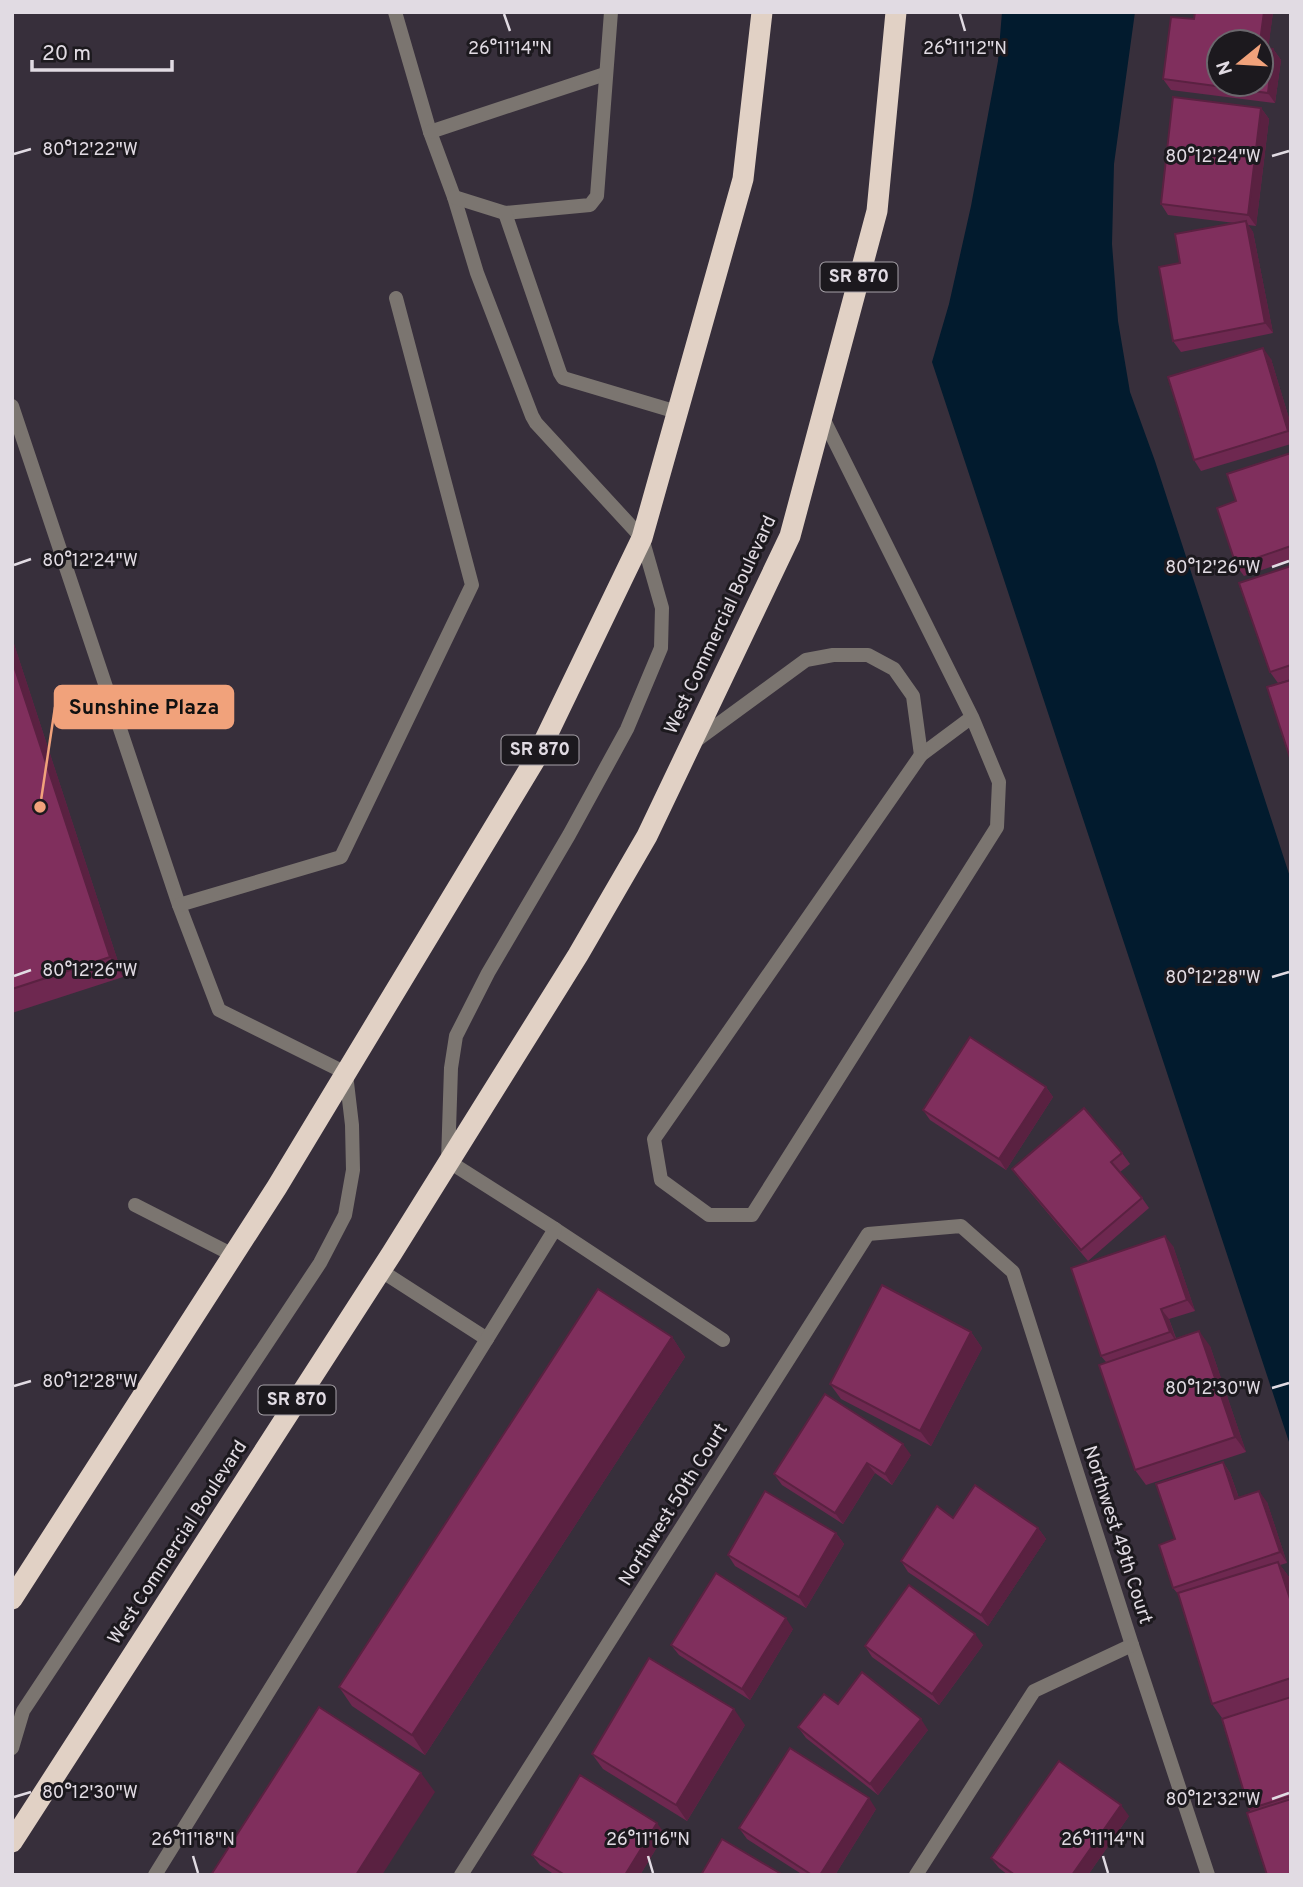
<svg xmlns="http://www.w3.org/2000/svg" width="1303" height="1887" viewBox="0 0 1303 1887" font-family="Overpass,sans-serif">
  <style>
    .water { fill: #021b2e }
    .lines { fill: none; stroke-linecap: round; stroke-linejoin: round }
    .lane { stroke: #7b7570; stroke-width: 14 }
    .street { stroke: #7b7570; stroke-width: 14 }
    .highway { stroke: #e1d1c5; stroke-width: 21 }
    .wall { fill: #6e2850 }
    .shaded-wall { fill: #5a2141 }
    .building { fill: #802f5d; stroke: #5a2141; stroke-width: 2 }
    .ticks { fill: none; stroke: #e1dbe3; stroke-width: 2.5 }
    .labels { text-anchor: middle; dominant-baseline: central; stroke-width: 6; stroke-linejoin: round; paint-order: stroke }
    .shield { fill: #1c191e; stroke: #a6a1a8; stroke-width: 2 }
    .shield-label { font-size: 18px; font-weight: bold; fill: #e1dbe3 }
    .street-label { font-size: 19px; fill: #e1dbe3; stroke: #1c191e }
    .ticks-label { font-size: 18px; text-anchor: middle; fill: #e1dbe3; stroke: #1c191e; stroke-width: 6; stroke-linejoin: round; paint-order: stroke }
    .leader { fill: none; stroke: #f1a27b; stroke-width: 2.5 }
    .callout-dot { fill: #f1a27b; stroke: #1c191e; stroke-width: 2.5 }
    .callout { fill: #f1a27b; stroke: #f1a27b; stroke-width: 2.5 }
    .callout-label { font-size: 21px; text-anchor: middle; font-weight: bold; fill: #111 }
  </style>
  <rect width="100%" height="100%" fill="#372f3b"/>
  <polygon class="water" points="1002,12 1135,12 1114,164 1112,244 1118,321 1130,392 1155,461 1291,880 1291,1448 932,362 949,304 971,206 998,61"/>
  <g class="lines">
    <g class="lane">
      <polyline points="395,12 430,132 454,197 477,273 532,416 536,423 642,538"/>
      <polyline points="430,132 605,74"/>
      <polyline points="454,197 505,213 590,205 597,196 611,12"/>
      <polyline points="505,213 560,373 563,378 677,412"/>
      <polyline points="12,406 179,905 219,1010 346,1073"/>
      <polyline points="822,416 972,717 999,782 997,827 752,1215 709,1215 661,1180 654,1139 921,755 972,717"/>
      <polyline points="694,742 806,660 833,655 868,655 894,669 913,696 921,755"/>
      <polyline points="179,905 341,857 472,585 396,298"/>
      <polyline points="135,1205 233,1255"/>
      <polyline points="555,1229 723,1340"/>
      <polyline points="380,1270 487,1339"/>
      <polyline points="155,1875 555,1229 448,1161"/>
    </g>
    <g class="street">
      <polyline points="448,1161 451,1068 456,1036 488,973 569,835 627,729 661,648 662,608 642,538"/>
      <polyline points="12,1748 23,1711 320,1263 345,1215 353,1170 352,1125 346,1074"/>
      <polyline points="461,1875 868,1234 961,1226 1013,1272 1132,1645 1208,1875"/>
      <polyline points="916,1875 1034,1691 1132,1645"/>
    </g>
    <g class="highway">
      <polyline points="12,1599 277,1187 536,758 642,538 743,179 762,12"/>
      <polyline points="12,1842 392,1253 578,955 647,836 790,536 877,211 896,12"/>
    </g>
  </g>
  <g class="wall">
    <polygon points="1195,12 1273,12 1268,48 1273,49 1281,60 1275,103 1171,90 1163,79 1194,19"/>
    <polygon points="1261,108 1269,119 1256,226 1248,225 1253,232 1273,333 1181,352 1173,341 1180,263 1235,223 1168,215 1161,204"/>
    <polygon points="1271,359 1291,425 1291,444 1201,471 1194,460"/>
    <polygon points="1291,453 1291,560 1244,576 1236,565 1236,501"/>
    <polygon points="1291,566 1291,679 1278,683 1270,672"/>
    <polygon points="12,638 123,977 12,1013"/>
    <polygon points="1046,1087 1053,1097 1006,1170 930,1120 923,1110"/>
    <polygon points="1122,1153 1130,1164 1120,1172 1142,1198 1149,1208 1088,1261 1020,1180 1012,1169"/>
    <polygon points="1173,1246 1195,1311 1169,1319 1176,1338 1210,1346 1246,1452 1146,1485 1135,1470 1106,1362 1101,1356"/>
    <polygon points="971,1332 982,1348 931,1446 841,1399 830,1384"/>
    <polygon points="672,1337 685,1357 425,1755 352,1706 339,1687"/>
    <polygon points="911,1455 892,1485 875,1473 843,1524 782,1485 774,1474"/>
    <polygon points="1223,1462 1230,1473 1239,1498 1267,1502 1287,1563 1280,1565 1289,1577 1291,1584 1291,1875 1249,1809 1222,1718 1212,1704 1178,1594 1173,1588 1175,1539"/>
    <polygon points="953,1518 1038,1528 1046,1539 988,1626 908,1572 901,1561"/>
    <polygon points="836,1533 844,1544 806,1608 735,1566 728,1555"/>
    <polygon points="793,1629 750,1700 679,1655 671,1645"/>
    <polygon points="983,1645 939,1705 872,1657 865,1646"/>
    <polygon points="745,1725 687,1821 603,1769 592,1754"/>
    <polygon points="798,1727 928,1730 878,1795 806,1738"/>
    <polygon points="876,1809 835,1875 803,1875 747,1839 739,1828"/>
    <polygon points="1129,1816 1088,1875 1008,1875 999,1868 991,1858"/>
    <polygon points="665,1834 640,1875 555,1875 540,1865 532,1855"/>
  </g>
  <g class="shaded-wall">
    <polygon points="1264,12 1273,12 1267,58 1261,49 1260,42"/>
    <polygon points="1273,49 1281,60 1275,103 1268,93"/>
    <polygon points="1261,108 1269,119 1256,226 1248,215"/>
    <polygon points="1246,221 1253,232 1273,333 1265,323"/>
    <polygon points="1263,348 1271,359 1291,425 1291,435 1288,431"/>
    <polygon points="12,638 123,977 110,957 12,660"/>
    <polygon points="1046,1087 1053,1097 1006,1170 999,1159"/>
    <polygon points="1165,1236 1173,1246 1195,1311 1187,1300"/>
    <polygon points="1161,1309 1169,1319 1177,1343 1170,1332"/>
    <polygon points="1199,1331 1210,1346 1246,1452 1235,1437"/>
    <polygon points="971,1332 982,1348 931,1446 920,1431"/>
    <polygon points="672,1337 685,1357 425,1755 412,1735"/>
    <polygon points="903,1444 911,1455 892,1485 885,1474"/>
    <polygon points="1223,1462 1230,1473 1243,1510 1235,1499"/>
    <polygon points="867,1463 875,1473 843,1524 835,1513"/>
    <polygon points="1259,1491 1267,1502 1287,1563 1280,1552"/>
    <polygon points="1038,1528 1046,1539 988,1626 981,1615"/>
    <polygon points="836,1533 844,1544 806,1608 799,1597"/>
    <polygon points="1278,1562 1289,1577 1291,1584 1291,1602"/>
    <polygon points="786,1618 793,1629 750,1700 742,1689"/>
    <polygon points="975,1634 983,1645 939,1705 932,1694"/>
    <polygon points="734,1709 745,1725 687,1821 676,1805"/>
    <polygon points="921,1719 928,1730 878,1795 870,1784"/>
    <polygon points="421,1773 435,1792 382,1875 356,1875"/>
    <polygon points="869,1798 876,1809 835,1875 820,1875"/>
    <polygon points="1121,1805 1129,1816 1088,1875 1072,1875"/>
    <polygon points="657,1823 665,1834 640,1875 625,1875"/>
  </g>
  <g class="building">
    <polygon points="1195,12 1264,12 1260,42 1219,42 1219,84 1261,84 1261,47 1273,49 1268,93 1163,79 1171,17 1194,19"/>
    <polygon points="1173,97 1261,108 1248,215 1161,204"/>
    <polygon points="1246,221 1265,323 1173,341 1159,267 1180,263 1175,234"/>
    <polygon points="1263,348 1288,431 1194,460 1168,377"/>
    <polygon points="1291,453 1291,546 1236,565 1217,508 1236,501 1227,474"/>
    <polygon points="1291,566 1291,665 1270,672 1239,583"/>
    <polygon points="12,660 110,957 12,989"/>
    <polygon points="1291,680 1291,761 1267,687"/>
    <polygon points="970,1037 1046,1087 999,1159 923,1110"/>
    <polygon points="1084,1108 1122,1153 1111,1162 1142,1198 1081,1250 1012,1169"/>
    <polygon points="1165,1236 1187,1300 1161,1309 1170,1332 1101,1356 1071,1268"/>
    <polygon points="882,1285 971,1332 920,1431 830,1384"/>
    <polygon points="598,1289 672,1337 412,1735 339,1687"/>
    <polygon points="1199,1331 1235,1437 1135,1470 1099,1365"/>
    <polygon points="825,1394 903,1444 885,1474 867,1463 835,1513 774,1474"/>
    <polygon points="1223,1462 1235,1499 1259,1491 1280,1552 1173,1588 1159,1545 1175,1539 1156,1484"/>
    <polygon points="975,1485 1038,1528 981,1615 901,1561 937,1506 953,1518"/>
    <polygon points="765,1491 836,1533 799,1597 728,1555"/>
    <polygon points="1278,1562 1291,1602 1291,1678 1212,1704 1178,1593"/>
    <polygon points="716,1573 786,1618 742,1689 671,1645"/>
    <polygon points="909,1585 975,1634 932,1694 865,1646"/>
    <polygon points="649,1658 734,1709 676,1805 592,1754"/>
    <polygon points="862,1672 921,1719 870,1784 798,1727 824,1694 838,1704"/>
    <polygon points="1291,1697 1291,1796 1249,1809 1222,1719"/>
    <polygon points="319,1707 421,1773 356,1875 211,1875"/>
    <polygon points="790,1748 869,1798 820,1875 812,1875 739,1828"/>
    <polygon points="1059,1761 1121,1805 1072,1875 1015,1875 991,1858"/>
    <polygon points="580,1775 657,1823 625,1875 603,1875 601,1874 600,1875 565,1875 532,1855"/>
    <polygon points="1291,1799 1291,1875 1267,1875 1247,1813"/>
    <polygon points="722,1839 783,1875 701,1875"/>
  </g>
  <path class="ticks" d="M504 14 510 31M960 14 965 31M14 154 31 149M1272 156 1289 151M14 565 31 559M1272 567 1289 561M14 976 31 970M1272 977 1289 972M14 1386 31 1381M1272 1388 1289 1383M14 1797 31 1792M1272 1799 1289 1793M193 1856 198 1873M648 1856 653 1873M1103 1856 1108 1873"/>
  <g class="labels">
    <g class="shield">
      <rect x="820.5" y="262.5" width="77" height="29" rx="5"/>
      <rect x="501.5" y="735.5" width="77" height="29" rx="5"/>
      <rect x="258.5" y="1385.5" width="77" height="29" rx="5"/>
    </g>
    <g class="shield-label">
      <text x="859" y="277">SR 870</text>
      <text x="540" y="750">SR 870</text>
      <text x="297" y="1400">SR 870</text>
    </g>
    <g class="street-label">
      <text transform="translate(721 625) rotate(-65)">West Commercial Boulevard</text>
      <text transform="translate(674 1505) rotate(-58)">Northwest 50th Court</text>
      <text transform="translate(1117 1535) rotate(72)">Northwest 49th Court</text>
      <text transform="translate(178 1543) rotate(-57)">West Commercial Boulevard</text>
    </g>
  </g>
  <g class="ticks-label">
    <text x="510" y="54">26°11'14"N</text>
    <text x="965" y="54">26°11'12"N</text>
    <text x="90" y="155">80°12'22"W</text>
    <text x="1213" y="162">80°12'24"W</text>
    <text x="90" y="566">80°12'24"W</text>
    <text x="1213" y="573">80°12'26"W</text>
    <text x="90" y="976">80°12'26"W</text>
    <text x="1213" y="983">80°12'28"W</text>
    <text x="90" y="1387">80°12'28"W</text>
    <text x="1213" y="1394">80°12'30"W</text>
    <text x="90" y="1798">80°12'30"W</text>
    <text x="1213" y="1805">80°12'32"W</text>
    <text x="193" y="1845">26°11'18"N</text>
    <text x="648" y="1845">26°11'16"N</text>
    <text x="1103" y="1845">26°11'14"N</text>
  </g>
  <path class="leader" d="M40 807L55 707"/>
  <circle class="callout-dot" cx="40" cy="807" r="7"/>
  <rect class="callout" x="55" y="686" width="178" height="42" rx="7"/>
  <g class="callout-label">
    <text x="144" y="714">Sunshine Plaza</text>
  </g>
  <rect width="1303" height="1887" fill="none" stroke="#e1dbe3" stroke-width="28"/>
  <g transform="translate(1240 63) rotate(252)"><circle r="33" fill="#1c191e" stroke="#6b676d" stroke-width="2"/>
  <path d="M0-5L12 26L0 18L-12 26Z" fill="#f1a27b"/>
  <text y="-10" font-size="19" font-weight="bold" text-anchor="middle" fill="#e1dbe3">N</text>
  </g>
  <path d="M32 60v10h140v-10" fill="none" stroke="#e1dbe3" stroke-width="3.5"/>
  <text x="42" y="60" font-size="21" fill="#e1dbe3" stroke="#1c191e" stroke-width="5" paint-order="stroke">20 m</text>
</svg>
